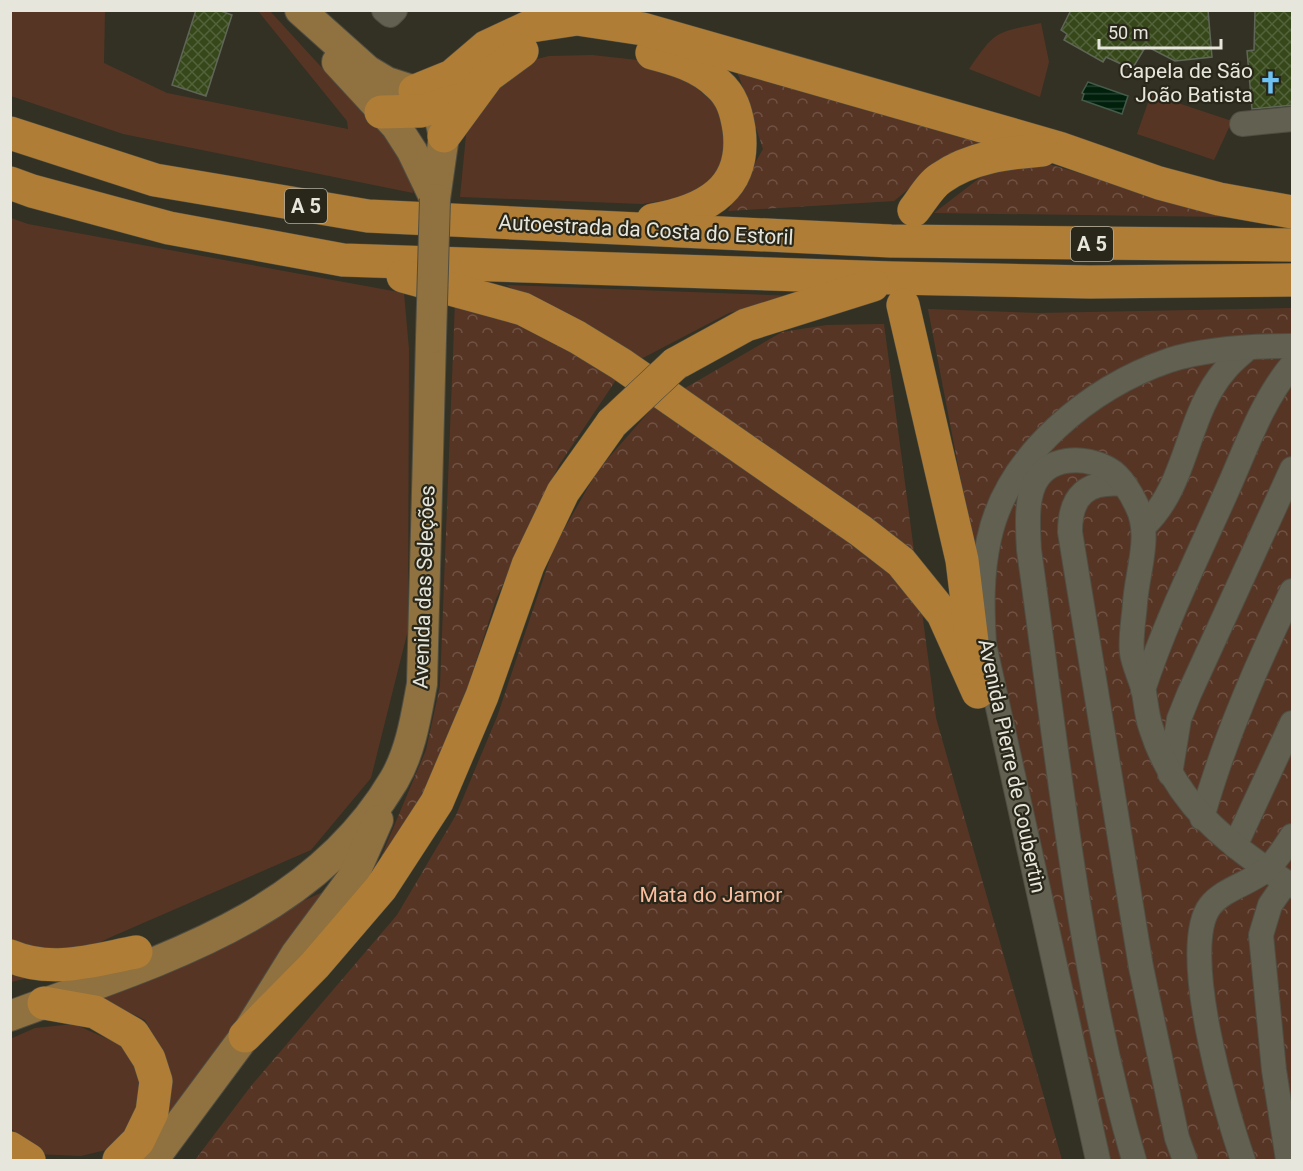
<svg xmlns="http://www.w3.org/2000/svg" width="1303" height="1171" viewBox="0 0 1303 1171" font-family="Roboto,sans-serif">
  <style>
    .grass { fill: #573525 }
    .forest { fill: url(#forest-crowns) }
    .water { fill: url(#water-rules); stroke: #455b4b; stroke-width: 1.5 }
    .building { fill: url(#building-cross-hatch); stroke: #5f6657; stroke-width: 1.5 }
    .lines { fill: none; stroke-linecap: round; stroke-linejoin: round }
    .minor-casing { stroke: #504e42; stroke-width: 26 }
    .major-casing { stroke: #504e42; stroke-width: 32 }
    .highway-casing { stroke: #504e42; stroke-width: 34 }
    .minor { stroke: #626050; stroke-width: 24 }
    .major { stroke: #907140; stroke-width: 30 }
    .highway { stroke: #af7d35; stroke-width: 33 }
    .major-bridge-casing { stroke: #504e42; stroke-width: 32; stroke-linecap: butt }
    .highway-bridge-casing { stroke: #504e42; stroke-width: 34; stroke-linecap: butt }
    .major-bridge { stroke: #907140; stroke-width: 30 }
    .highway-bridge { stroke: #af7d35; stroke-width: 33 }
    .labels { text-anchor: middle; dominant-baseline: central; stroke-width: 4.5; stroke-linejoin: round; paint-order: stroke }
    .shield { fill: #292719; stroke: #aeada2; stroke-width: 1.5 }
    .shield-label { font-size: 20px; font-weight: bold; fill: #e7e6dd }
    .poi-label { font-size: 21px; fill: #e7e6dd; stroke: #292719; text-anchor: end }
    .street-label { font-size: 21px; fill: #e7e6dd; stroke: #292719 }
    .park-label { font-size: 21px; fill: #fbbda0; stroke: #292719 }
  </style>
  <defs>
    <pattern id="forest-crowns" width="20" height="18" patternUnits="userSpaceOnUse" patternTransform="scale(1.5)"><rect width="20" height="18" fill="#573525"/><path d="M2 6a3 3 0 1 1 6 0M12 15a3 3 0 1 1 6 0" fill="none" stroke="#6f5244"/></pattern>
    <pattern id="water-rules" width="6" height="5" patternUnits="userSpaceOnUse" patternTransform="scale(1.5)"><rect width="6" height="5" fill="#00200c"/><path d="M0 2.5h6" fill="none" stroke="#25402f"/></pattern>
    <pattern id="building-cross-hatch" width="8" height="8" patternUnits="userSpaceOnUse" patternTransform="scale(1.5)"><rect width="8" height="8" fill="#36481a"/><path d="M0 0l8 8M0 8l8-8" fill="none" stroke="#53623b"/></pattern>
  </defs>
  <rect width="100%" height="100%" fill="#333123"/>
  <g class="grass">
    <polygon points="11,11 105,11 104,63 167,93 348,129 347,121 258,11 270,11 387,139 412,171 413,193 123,134 11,96"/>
    <path d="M1041 23 1049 62 1040 97 969 69C996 30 994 33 1041 23Z"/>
    <polygon points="592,55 647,61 689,82 719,107 726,130 726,157 710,182 679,198 642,204 460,197 466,135 490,88 517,64 549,56"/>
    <polygon points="1151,94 1232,121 1214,160 1137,134"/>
    <polygon points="11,218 28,224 404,293 409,349 408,630 371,778 311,850 111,937 24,979 11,982"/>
    <polygon points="506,285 795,296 729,313 639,360"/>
    <polygon points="325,891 230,1042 139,1160 161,1049 145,1020 96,996"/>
    <polygon points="74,1024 126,1047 142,1080 141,1118 114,1148 81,1156 35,1154 11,1128 10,1039 35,1028"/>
  </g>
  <g class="forest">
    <polygon points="738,73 981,141 930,171 894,201 728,211 763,149"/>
    <polygon points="1035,160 1228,217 934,213 981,177"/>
    <polygon points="455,303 534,326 616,380 559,465 496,599 450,742 404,832 371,881 426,750 440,686"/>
    <polygon points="1292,308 1292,1160 1102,1160 973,543 928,309 1039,313"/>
    <polygon points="884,324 936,718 1062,1160 195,1160 251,1086 397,915 456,815 497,717 554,547 598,470 654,406 782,332 827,325"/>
  </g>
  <polygon class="water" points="1088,82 1128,96 1122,114 1082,100 1084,94 1082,93"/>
  <g class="building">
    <polygon points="196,10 218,10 232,15 206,96 172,85"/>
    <polygon points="1071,10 1208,10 1212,57 1175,61 1146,46 1132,69 1106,57 1103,62 1064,40 1067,34 1061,30"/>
    <polygon points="1293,10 1293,105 1252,109 1247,51 1254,50 1255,11"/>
  </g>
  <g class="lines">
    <defs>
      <g id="minor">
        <polyline points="384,10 390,15 395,10"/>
        <polyline points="1242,124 1292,119"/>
        <path d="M1123 484C1087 481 1070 495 1070 532L1141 967 1177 1138 1185 1160"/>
        <path d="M1145 525C1188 484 1186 415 1225 370 1231 362 1240 355 1248 348"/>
        <path d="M1143 690C1165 623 1196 560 1225 495 1245 451 1261 402 1292 365"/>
        <polyline points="1170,774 1179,719 1189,694 1292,469"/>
        <path d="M1202 818C1224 739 1257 665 1292 591"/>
        <polyline points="1235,846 1292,723"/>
        <polyline points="1286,882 1270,905 1261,935 1274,1070 1288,1160"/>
        <path d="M1098 1160 984 644C982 609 981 575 989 539 1007 454 1091 387 1170 360 1208 348 1253 346 1292 346"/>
        <path d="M1134 1160C1077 963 1058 754 1029 550 1028 531 1026 505 1033 487 1045 455 1085 455 1110 470 1121 476 1132 495 1137 506 1152 535 1137 572 1135 603 1134 619 1130 638 1132 653 1134 666 1141 679 1144 692 1146 704 1147 717 1151 728 1175 804 1228 845 1292 886"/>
        <path d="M1243 1160C1226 1112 1178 948 1210 906 1223 889 1251 883 1267 869 1277 860 1285 847 1292 836"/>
      </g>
      <g id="major">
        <polyline points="300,10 367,70 387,82 415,91 437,108 444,136 435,199"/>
        <polyline points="337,62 396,126 412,151 435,199"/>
        <path d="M10 1016C154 962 311 920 394 780 411 751 416 716 422 684L431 338"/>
        <polyline points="153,1160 245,1036 296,954 353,877 378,820"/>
      </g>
      <g id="highway">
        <path d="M652 53C675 59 700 66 718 84 732 96 736 111 739 129 747 190 704 211 653 220"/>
        <polyline points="415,91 452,76 486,47 531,26 577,19 643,29 1059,148 1159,183 1219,199 1292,212"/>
        <polyline points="381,112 421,111 470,97"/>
        <polyline points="10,133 155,180 368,216 891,241 1292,245"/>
        <polyline points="444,136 488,76 522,51"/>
        <polyline points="10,183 32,191 169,228 343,260 893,278 1090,282 1292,280"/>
        <path d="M914 210C922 200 930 185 941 178 971 157 1007 153 1042 150"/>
        <polyline points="403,276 523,309 577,337 621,364 861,531 901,562 943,614 978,692"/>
        <polyline points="903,305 962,560 974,658"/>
        <polyline points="675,364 746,325 873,285"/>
        <path d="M10 956C52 974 94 960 136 952"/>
        <polyline points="44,1003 95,1012 133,1034 149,1059 156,1081 152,1112 138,1141 119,1160"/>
        <polyline points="245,1036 315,965 381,888 437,802 482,696 528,565 563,492 612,423"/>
        <polyline points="10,1148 29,1160"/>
      </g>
    </defs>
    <use href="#minor" class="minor-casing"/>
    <use href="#major" class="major-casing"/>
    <use href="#highway" class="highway-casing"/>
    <use href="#minor" class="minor"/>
    <use href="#major" class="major"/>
    <use href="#highway" class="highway"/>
    <defs>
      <polyline id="major-bridge" points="431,338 435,199"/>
      <polyline id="highway-bridge" points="612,423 675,364"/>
    </defs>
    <use href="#major-bridge" class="major-bridge-casing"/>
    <use href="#highway-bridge" class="highway-bridge-casing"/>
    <use href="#major-bridge" class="major-bridge"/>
    <use href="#highway-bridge" class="highway-bridge"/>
  </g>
  <defs>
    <symbol id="church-bare" viewBox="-9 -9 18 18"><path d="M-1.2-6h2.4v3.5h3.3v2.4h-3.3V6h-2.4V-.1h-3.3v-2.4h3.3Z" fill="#6ec2f3" stroke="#292719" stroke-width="2.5" paint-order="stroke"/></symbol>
  </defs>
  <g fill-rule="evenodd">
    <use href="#church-bare" x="1254" y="66" width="33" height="33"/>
  </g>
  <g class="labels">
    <g class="shield">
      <rect x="285" y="189" width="42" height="34" rx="4.5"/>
      <rect x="1071" y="227" width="42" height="34" rx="4.5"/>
    </g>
    <g class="shield-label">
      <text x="306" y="206">A 5</text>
      <text x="1092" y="244">A 5</text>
    </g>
    <g class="poi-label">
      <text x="1253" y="71">Capela de São<tspan x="1253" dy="24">João Batista</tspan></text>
    </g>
    <g class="street-label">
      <text transform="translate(646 230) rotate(3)">Autoestrada da Costa do Estoril</text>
      <text transform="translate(424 587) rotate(-88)">Avenida das Seleções</text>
      <text transform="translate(1012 766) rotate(78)">Avenida Pierre de Coubertin</text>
    </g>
    <g class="park-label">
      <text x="711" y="895">Mata do Jamor</text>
    </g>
  </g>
  <rect width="1303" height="1171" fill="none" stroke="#e7e6dd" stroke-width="24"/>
  <path d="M1099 39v9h122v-9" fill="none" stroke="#e7e6dd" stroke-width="3"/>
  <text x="1108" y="39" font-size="18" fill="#e7e6dd" stroke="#292719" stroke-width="4.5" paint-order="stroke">50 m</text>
</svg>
